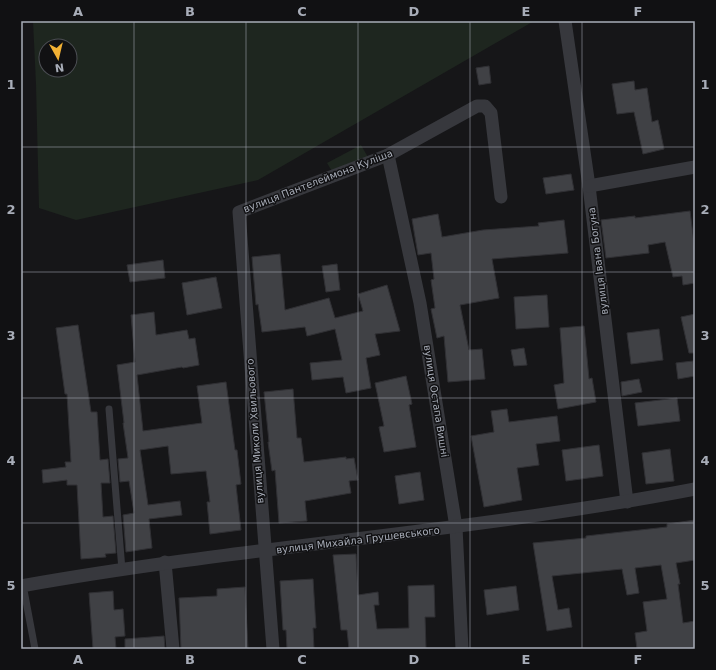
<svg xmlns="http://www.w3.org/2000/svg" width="716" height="670" viewBox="0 0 716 670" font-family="'DejaVu Sans',sans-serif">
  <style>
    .green { fill: #1e261f; fill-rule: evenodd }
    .building { fill: #404145; stroke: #303034 }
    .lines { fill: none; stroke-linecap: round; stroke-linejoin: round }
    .lane { stroke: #37383d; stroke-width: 7 }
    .street { stroke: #37383d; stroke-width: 13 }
    .grid { fill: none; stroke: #a8adb8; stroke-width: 1; stroke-opacity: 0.55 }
    .labels { text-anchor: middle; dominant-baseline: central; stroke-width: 3; stroke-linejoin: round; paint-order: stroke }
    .street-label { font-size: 10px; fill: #a8adb8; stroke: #111113 }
    .neatline { fill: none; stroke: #a8adb8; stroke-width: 1.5 }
    .grid-label { font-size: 13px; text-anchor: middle; font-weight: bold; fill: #a8adb8 }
  </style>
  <rect width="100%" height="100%" fill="#161618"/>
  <g class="green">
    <path d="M33 21H534L258 180 76 220 39 208 36 84ZM46 46H70V70H46Z"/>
    <polygon points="361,145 369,159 335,176 327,163"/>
  </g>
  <g class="building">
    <polygon points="489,66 491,83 479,85 476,68"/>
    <polygon points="634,81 635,90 647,88 652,122 658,120 664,149 643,154 634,112 617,114 612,84"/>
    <polygon points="571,174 574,190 546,194 543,178"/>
    <polygon points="690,211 695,251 695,283 683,285 682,276 673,277 665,242 648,245 649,253 606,258 601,220 635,216 635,218"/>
    <polygon points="438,214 442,237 483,230 539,226 538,223 564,220 568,253 492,259 499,298 460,305 469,350 482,349 485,379 448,382 444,336 437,338 431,309 435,308 431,280 434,279 431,253 418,255 412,219"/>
    <polygon points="280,254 285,310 329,298 335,318 363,311 358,294 387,285 400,331 375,334 380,355 366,358 371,388 346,393 343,377 312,380 310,363 342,360 335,329 307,336 305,327 262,332 258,304 256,305 252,257"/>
    <polygon points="163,260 165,278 130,282 127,265"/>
    <polygon points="337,264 340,290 326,292 322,266"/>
    <polygon points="216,277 222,308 187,315 182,283"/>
    <polygon points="547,295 549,327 516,329 514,297"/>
    <polygon points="154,312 156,335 187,330 189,339 195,338 199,365 183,368 182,367 137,375 143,431 202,423 197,386 226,382 235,450 237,450 241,484 236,485 241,530 210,534 207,502 210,502 206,471 171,474 168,446 140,450 148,505 180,501 182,515 149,519 152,548 126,552 123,515 134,513 129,481 120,482 118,459 128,458 123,423 124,423 117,365 135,362 131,315"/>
    <polygon points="695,314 695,353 689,353 681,317"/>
    <polygon points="78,325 91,412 97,412 100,460 108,459 110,483 101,483 103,517 113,516 116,553 105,554 106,557 81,559 77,485 67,485 67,480 43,483 42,470 66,467 65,462 71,462 67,394 65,394 56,328"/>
    <polygon points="584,326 589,379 592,378 596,402 558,409 554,385 564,383 560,328"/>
    <polygon points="659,329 663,360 631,364 627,333"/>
    <polygon points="524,348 527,365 514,366 511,350"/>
    <polygon points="693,361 695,376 678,379 676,363"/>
    <polygon points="406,376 412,404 409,405 416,447 384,452 379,427 384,426 375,383"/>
    <polygon points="639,379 642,392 622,396 621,382"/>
    <polygon points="293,389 297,438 301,438 304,462 346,457 346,459 354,458 358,480 349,481 351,493 305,501 307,521 279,523 275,470 272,471 268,442 269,442 264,392"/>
    <polygon points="677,398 680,421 638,426 635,403"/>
    <polygon points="507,409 509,422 557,416 560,441 536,444 539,465 517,468 522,500 484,507 471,436 494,432 491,411"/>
    <polygon points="599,445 603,476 566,481 562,450"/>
    <polygon points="670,449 674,481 646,484 642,453"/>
    <polygon points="420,472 424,500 399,504 395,476"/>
    <polygon points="695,520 695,560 676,563 680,584 678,584 683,623 695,621 695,649 637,649 635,633 647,631 643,602 667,599 661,565 635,568 639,593 627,595 622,569 552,576 558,610 569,608 572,627 547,631 533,543 586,538 586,536 667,527 667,524"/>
    <polygon points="356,554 358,595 378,592 379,605 374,605 377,629 409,628 408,586 434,585 435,617 425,617 426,649 349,649 347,630 341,630 333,555"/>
    <polygon points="313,579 316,628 313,628 314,649 287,649 286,630 283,630 280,581"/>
    <polygon points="516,586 519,610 487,615 484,590"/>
    <polygon points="245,587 248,649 181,649 179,598 217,596 217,589"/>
    <polygon points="113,591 114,610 123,609 125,636 115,637 116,649 93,649 89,593"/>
    <polygon points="164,636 165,649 125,649 125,639"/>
  </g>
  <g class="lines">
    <g class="lane">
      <polyline points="109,409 122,570"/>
      <polyline points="23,585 35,649"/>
    </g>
    <g class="street">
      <polyline points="565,21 589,186 627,502"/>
      <polyline points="388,155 420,303 456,527 462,649"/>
      <polyline points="589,186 695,167"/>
      <polyline points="165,562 173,649"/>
      <path d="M21 586C245 546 472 532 695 489"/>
      <polyline points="273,649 239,212 388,155 477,106 485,106 491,113 501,197"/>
    </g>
  </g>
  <path class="grid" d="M134 21V649M246 21V649M358 21V649M470 21V649M582 21V649M21 147H695M21 272H695M21 398H695M21 523H695"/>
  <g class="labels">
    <g class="street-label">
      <text transform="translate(318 181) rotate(-21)">вулиця Пантелеймона Куліша</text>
      <text transform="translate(598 261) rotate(-97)">вулиця Івана Богуна</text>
      <text transform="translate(436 401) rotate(81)">вулиця Остапа Вишні</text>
      <text transform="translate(255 431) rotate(-94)">вулиця Миколи Хвильового</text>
      <text transform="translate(358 540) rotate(-7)">вулиця Михайла Грушевського</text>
    </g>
  </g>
  <rect width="716" height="670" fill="none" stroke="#111113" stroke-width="44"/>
  <g transform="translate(58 58) rotate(172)"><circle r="19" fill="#111113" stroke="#4d4f55"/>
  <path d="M0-3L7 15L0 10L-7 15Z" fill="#f2b134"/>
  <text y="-6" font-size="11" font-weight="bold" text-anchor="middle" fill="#a8adb8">N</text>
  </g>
  <rect x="22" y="22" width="672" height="626" class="neatline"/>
  <g class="grid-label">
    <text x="78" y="16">A</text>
    <text x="190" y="16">B</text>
    <text x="302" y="16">C</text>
    <text x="414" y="16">D</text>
    <text x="526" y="16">E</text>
    <text x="638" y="16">F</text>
    <text x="11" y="89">1</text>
    <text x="705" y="89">1</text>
    <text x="11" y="214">2</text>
    <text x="705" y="214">2</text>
    <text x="11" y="340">3</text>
    <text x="705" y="340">3</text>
    <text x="11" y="465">4</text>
    <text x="705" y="465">4</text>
    <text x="11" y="590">5</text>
    <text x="705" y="590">5</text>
    <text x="78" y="664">A</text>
    <text x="190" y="664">B</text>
    <text x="302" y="664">C</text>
    <text x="414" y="664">D</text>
    <text x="526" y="664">E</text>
    <text x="638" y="664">F</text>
  </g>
</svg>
